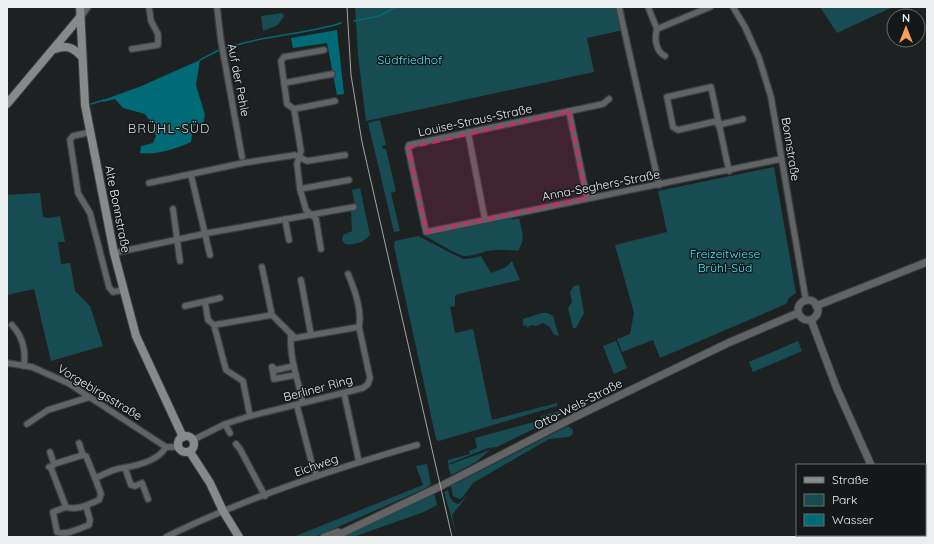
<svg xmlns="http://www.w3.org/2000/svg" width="934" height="544" viewBox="0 0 934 544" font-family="Quicksand,sans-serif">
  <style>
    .green { fill: #184c53 }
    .water { fill: #006b77 }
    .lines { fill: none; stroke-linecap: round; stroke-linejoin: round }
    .stream { stroke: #006b77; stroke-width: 1.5 }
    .minor-casing { stroke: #3a3e3e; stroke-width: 8 }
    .tertiary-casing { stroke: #3a3e3e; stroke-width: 9 }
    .secondary-casing { stroke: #3a3e3e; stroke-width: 10 }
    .minor { stroke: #616364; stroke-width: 5.5 }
    .tertiary { stroke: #616364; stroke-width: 7 }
    .secondary { stroke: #868a8a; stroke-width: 8 }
    .tram { stroke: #a1a5a5; stroke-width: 1 }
    .marked { fill: #c62d6a; fill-opacity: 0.2; stroke: #c62d6a; stroke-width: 3; stroke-dasharray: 8 5; stroke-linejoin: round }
    .labels { text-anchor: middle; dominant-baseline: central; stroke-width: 3; stroke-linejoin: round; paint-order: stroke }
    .park-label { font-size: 12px; fill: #43e9ff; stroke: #141818 }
    .street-label { font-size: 12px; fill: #ebeeee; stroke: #141818 }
    .neighbourhood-label { font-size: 13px; letter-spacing: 1px; fill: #c9cfcf; stroke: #141818 }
  </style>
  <rect width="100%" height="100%" fill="#1d2121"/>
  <g class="green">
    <polygon points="355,7 617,7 623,30 587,38 594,72 366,121 358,55"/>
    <polygon points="820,7 893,7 837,33"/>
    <polygon points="282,13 284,16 278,25 263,31 261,16"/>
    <polygon points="380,120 386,145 382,146 383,149 386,149 396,191 391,193 400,231 394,232 368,123"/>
    <polygon points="774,167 796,293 789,298 786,304 660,358 653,340 622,352 617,339 630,334 634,313 615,245 667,232 658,191"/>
    <path d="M360 188 370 235C364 242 354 246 345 244L342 240 343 235 352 231 351 211 356 210 352 190Z"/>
    <polygon points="40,193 43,217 50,218 60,216 65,242 58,242 61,264 70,263 75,291 90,306 103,346 51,361 34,289 7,295 7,195"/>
    <path d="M511 217 512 220 519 218C522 232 526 238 518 251 508 249 497 250 487 251 480 253 472 256 465 256 458 256 432 239 423 235Z"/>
    <path d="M418 236C427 240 460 259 465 259 470 259 476 257 481 256L491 273 506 267 512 261 520 280 458 294 455 296V306L450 307 455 333 473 329 492 420 557 403V406L439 441 436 439 394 246 395 241Z"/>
    <polygon points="579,285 584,313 576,328 573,328 568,308 572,302 570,292 574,286"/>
    <polygon points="542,313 547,313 553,316 559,336 554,335 550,327 543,323 536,326 531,325 527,328 526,325 523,326 523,319"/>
    <polygon points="616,341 627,368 614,374 603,346"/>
    <polygon points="798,341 802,351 753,372 749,362"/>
    <polygon points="564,410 564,414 497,447 488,448 448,464 448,460 470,454 469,451 477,448 475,438 541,420 541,416"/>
    <polygon points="568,426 573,430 573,434 569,437 549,439 473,483 463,497 459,499 453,496 451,486"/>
    <polygon points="490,450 476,462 451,475 448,465"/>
    <polygon points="427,464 431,484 426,488 315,537 293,537 423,485 416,466"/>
    <polygon points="448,490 450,498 455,503 458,504 467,496 452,515 457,537 444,492"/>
    <polygon points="434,493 437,505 424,512 353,537 341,537"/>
  </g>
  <g class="water">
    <polygon points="337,30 344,94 337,95 327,43 293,48 291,38"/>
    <path d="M200 60 196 85 205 115 203 123 193 126 191 142C176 149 156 155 140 153L141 146 153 143 156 136 153 125 145 114 123 108 115 99 103 102V100L139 87Z"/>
  </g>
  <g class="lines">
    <g class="stream">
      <polyline points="354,21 379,16 397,7"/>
      <path d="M226 48C263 35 304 35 341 23"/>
      <polyline points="200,60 219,50"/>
      <polyline points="91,104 104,100"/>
    </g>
    <defs>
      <g id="minor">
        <polyline points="217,7 221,41 242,157"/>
        <polyline points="619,7 659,185"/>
        <polyline points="648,7 657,29"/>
        <polyline points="733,7 745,27 759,58 771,97 806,301"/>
        <polyline points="81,17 88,7"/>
        <polyline points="132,49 158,45 158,34 151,21 149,7"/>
        <path d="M665 56C656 52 654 38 657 29L710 7"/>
        <polyline points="284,83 332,74"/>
        <polyline points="609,99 603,104 409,145 408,148 426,232 781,159"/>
        <polyline points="294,109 335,101"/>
        <polyline points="569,111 587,198"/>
        <polyline points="717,121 678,130 673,127 667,97 711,87 729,171"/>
        <polyline points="718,125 743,119"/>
        <polyline points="91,132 73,136 70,140 78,193 90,213 109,287 113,292 123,290"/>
        <polyline points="468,132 485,220"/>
        <polyline points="191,175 210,255"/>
        <polyline points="149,183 243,163 295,155 307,161 345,155"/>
        <polyline points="300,189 349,180"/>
        <polyline points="173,209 180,261"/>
        <polyline points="285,219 289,240"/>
        <polyline points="321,249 316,219 306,210 300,189 297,164 301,151 294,109 287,104 281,61 284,57 324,50"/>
        <polyline points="114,253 208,233 354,207"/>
        <polyline points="262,267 272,315"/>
        <path d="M348 274C355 290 362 311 359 327"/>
        <polyline points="301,280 311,335"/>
        <polyline points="205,302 208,320 214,325 226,370 243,381 250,416"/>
        <polyline points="185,306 220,298"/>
        <path d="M12 325C23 337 26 351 24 366"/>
        <path d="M291 334C289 357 298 381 303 402"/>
        <polyline points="7,363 32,367 68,383 166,447 179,447"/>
        <polyline points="272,367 274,379 296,375"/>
        <polyline points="272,367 276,370 294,366"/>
        <polyline points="344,393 359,462"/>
        <polyline points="297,406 312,464 317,476"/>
        <polyline points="27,424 48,410 90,397"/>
        <polyline points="225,424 230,433"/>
        <polyline points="193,440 225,424 250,416 363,388 368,384 370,378 359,327 295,338 272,315 214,325"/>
        <polyline points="79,443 83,455"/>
        <polyline points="236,444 240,449 265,496"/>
        <polyline points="50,452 54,464"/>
        <path d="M49 467 51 468 54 464 83 455 86 456 95 478C103 475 113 469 122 468 136 466 158 461 166 447"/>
        <path d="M51 468 66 507C77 511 89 504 99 500L101 494 95 478"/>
        <polyline points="125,468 131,485 135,486 142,483 148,499"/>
        <path d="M66 507 53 512 57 532C66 536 80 528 89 525L90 520 86 506"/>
        <path d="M166 537C245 498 333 469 417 445"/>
      </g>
      <g id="tertiary">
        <circle cx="808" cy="310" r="10"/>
        <polyline points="816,306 927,262"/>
        <polyline points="811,320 837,389 871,465"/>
        <polyline points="907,535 908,537"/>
        <polyline points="324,537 338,532"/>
        <polyline points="334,537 439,487 573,418 728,343 798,313"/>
      </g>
      <g id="secondary">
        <polyline points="80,7 85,105 114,253 136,336 183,437"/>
        <path d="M55 49C66 45 73 47 81 56"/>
        <polyline points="7,104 80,17"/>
        <circle cx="186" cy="444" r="8"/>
        <polyline points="190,452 210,483 223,511 239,537"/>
      </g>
    </defs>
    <use href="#minor" class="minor-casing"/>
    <use href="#tertiary" class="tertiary-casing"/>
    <use href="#secondary" class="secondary-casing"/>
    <use href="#minor" class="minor"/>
    <use href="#tertiary" class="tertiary"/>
    <use href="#secondary" class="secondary"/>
    <polyline class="tram" points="347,7 351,75 362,142 452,537"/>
  </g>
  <path class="marked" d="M569 111 587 198 426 232 408 148Z"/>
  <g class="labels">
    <g class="park-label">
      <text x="410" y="59">Südfriedhof</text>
      <text x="725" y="253">Freizeitwiese<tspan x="725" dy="14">Brühl-Süd</tspan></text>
    </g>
    <g class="street-label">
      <text transform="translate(239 80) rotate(79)">Auf der Pehle</text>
      <text transform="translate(475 120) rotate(-12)">Louise-Straus-Straße</text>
      <text transform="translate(791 149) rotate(81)">Bonnstraße</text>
      <text transform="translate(601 185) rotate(-11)">Anna-Seghers-Straße</text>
      <text transform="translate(118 209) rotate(79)">Alte Bonnstraße</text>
      <text transform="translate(318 388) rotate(-15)">Berliner Ring</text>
      <text transform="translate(100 392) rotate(31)">Vorgebirgsstraße</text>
      <text transform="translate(578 404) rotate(-27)">Otto-Wels-Straße</text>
      <text transform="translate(316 465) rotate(-19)">Eichweg</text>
    </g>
    <g class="neighbourhood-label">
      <text x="169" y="128">BRÜHL-SÜD</text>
    </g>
  </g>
  <rect width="934" height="544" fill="none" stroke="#ebeeee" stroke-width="16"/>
  <rect x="796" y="464" width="130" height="72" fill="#141818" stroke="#6a6e6e"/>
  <rect x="804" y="477" width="20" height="6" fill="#868a8a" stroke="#6a6e6e"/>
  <text x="832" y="484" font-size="12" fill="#ebeeee">Straße</text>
  <rect x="804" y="494" width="20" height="12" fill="#184c53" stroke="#6a6e6e"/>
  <text x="832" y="504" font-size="12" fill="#ebeeee">Park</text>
  <rect x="804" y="514" width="20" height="12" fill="#006b77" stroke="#6a6e6e"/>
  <text x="832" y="524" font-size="12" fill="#ebeeee">Wasser</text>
  <g transform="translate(906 28)"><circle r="19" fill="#141818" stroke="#6a6e6e"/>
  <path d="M0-3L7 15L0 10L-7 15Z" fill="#fb9e51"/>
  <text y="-6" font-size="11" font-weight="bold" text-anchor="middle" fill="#ebeeee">N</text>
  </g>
</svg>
